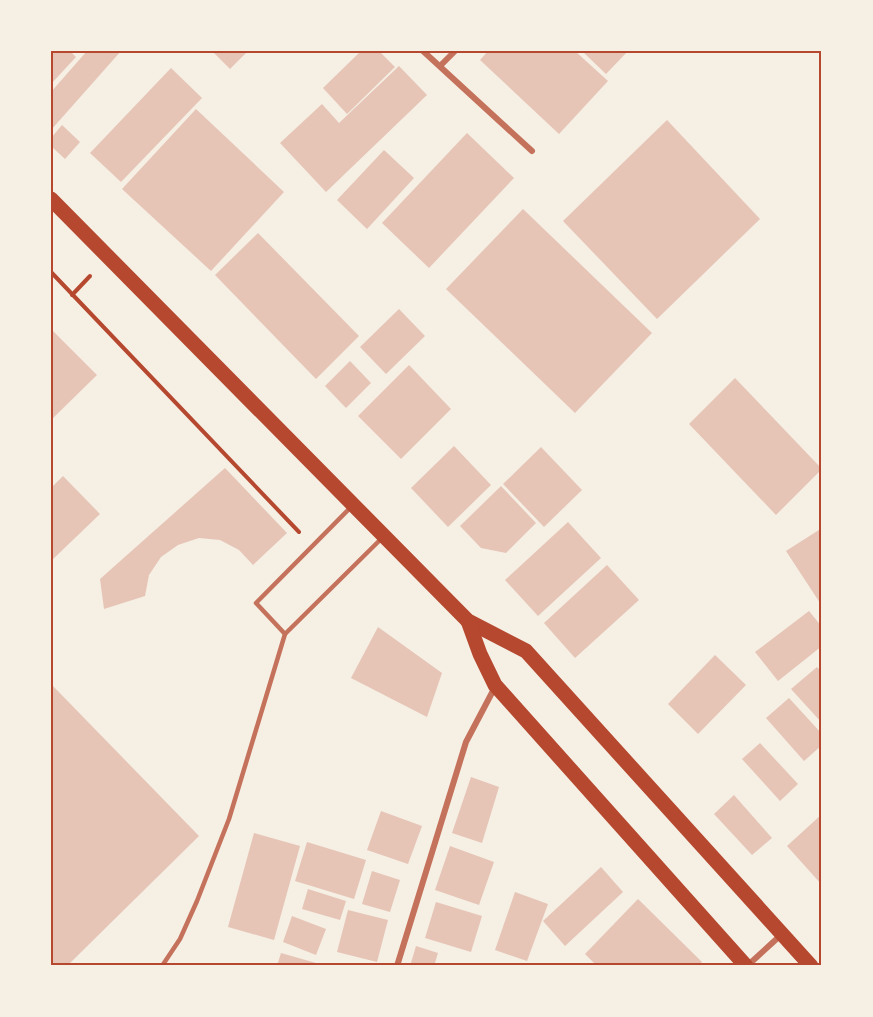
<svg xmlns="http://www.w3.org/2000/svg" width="873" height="1017" viewBox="0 0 873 1017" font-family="'Work Sans',sans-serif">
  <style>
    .building { fill: #e6c5b7 }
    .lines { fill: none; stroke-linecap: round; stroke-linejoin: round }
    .path { stroke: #b5482f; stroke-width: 4 }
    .service { stroke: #c5725c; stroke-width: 4.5 }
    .minor { stroke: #c5725c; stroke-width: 6 }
    .primary { stroke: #b5482f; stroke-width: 15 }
    .neatline { fill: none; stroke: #b5482f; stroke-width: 2 }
  </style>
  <rect width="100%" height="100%" fill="#f6efe4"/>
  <g class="building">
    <polygon points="51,51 70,51 76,57 51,84"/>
    <polygon points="87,51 121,51 51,130 51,92"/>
    <polygon points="212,51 248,51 230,69"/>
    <polygon points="361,51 379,51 395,67 347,114 323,88"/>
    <polygon points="488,51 575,51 608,81 559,134 480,60"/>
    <polygon points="582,51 628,51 606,74"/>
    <polygon points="399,66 427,95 326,192 280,143 322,104 339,123"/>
    <polygon points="171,68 202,98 121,182 90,153"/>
    <polygon points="196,109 284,192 211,271 122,189"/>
    <polygon points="667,120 760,219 657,319 563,221"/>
    <polygon points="62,125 80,142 65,159 51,146 51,138"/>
    <polygon points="467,133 514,178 429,268 382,223"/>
    <polygon points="384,150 414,178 367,229 337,200"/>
    <polygon points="523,209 652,333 575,413 446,289"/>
    <polygon points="258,233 359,336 316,379 215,275"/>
    <polygon points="399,309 425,336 386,374 360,347"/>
    <polygon points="51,329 97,375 51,420"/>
    <polygon points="350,361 371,383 346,408 325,386"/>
    <polygon points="409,365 451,409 401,459 358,416"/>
    <polygon points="735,378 822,469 776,515 689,424"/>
    <polygon points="454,446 491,485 448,527 411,488"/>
    <polygon points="541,447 582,490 544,527 503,484"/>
    <polygon points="225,468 287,533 253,565 239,550 220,540 199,538 178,545 161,557 149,575 145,596 104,609 100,579"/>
    <polygon points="63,476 100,514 51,561 51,488"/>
    <polygon points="501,486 536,523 506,553 481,548 460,526"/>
    <polygon points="568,522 601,558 538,616 505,580"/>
    <polygon points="822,528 822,606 786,551"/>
    <polygon points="607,565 639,600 575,658 544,623"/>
    <polygon points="809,611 822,627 822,646 778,681 755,652"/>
    <polygon points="378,627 442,673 427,717 351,678"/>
    <polygon points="715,655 746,685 698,734 668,704"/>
    <polygon points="817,667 822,672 822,723 791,689"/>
    <polygon points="51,684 199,836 67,966 51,966"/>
    <polygon points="789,698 822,734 822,745 804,761 766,718"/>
    <polygon points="760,743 798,784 780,801 742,759"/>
    <polygon points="471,777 499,787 482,843 452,833"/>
    <polygon points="734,795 772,838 752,855 714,814"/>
    <polygon points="381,811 422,826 408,864 367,850"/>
    <polygon points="822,814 822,885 787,846"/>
    <polygon points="254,833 300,846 274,940 228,927"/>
    <polygon points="307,842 366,860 354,899 295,881"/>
    <polygon points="450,846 494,862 479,905 435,890"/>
    <polygon points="601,867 623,892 565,946 543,921"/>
    <polygon points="372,871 400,880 390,912 362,904"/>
    <polygon points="308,889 346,901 340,920 302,909"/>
    <polygon points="515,892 548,904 527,961 495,950"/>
    <polygon points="638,899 702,962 698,966 597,966 585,954"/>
    <polygon points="436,902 482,916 471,952 425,938"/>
    <polygon points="348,910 388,920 377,962 337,952"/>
    <polygon points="292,916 326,929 316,955 283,942"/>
    <polygon points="416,946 438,953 434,966 410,966"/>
    <polygon points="281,953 323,965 323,966 277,966"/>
  </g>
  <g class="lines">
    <g class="path">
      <polyline points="51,272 299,532"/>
      <polyline points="72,295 90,276"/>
    </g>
    <g class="service">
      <polyline points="285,634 256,603 352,506"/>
      <polyline points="162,966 180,939 197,901 229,819 285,634 382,538"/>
    </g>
    <g class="minor">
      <polyline points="423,51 532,151"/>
      <polyline points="440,66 455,51"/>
      <polyline points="397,966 466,742 495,687"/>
      <polyline points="747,966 782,934"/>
    </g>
    <g class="primary">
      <polyline points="51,199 468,621 526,651 811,966"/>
      <polyline points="468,621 480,654 495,685 746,966"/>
    </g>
  </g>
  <rect width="873" height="1017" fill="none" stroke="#f6efe4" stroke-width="105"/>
  <rect x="52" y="52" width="768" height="912" class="neatline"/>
</svg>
